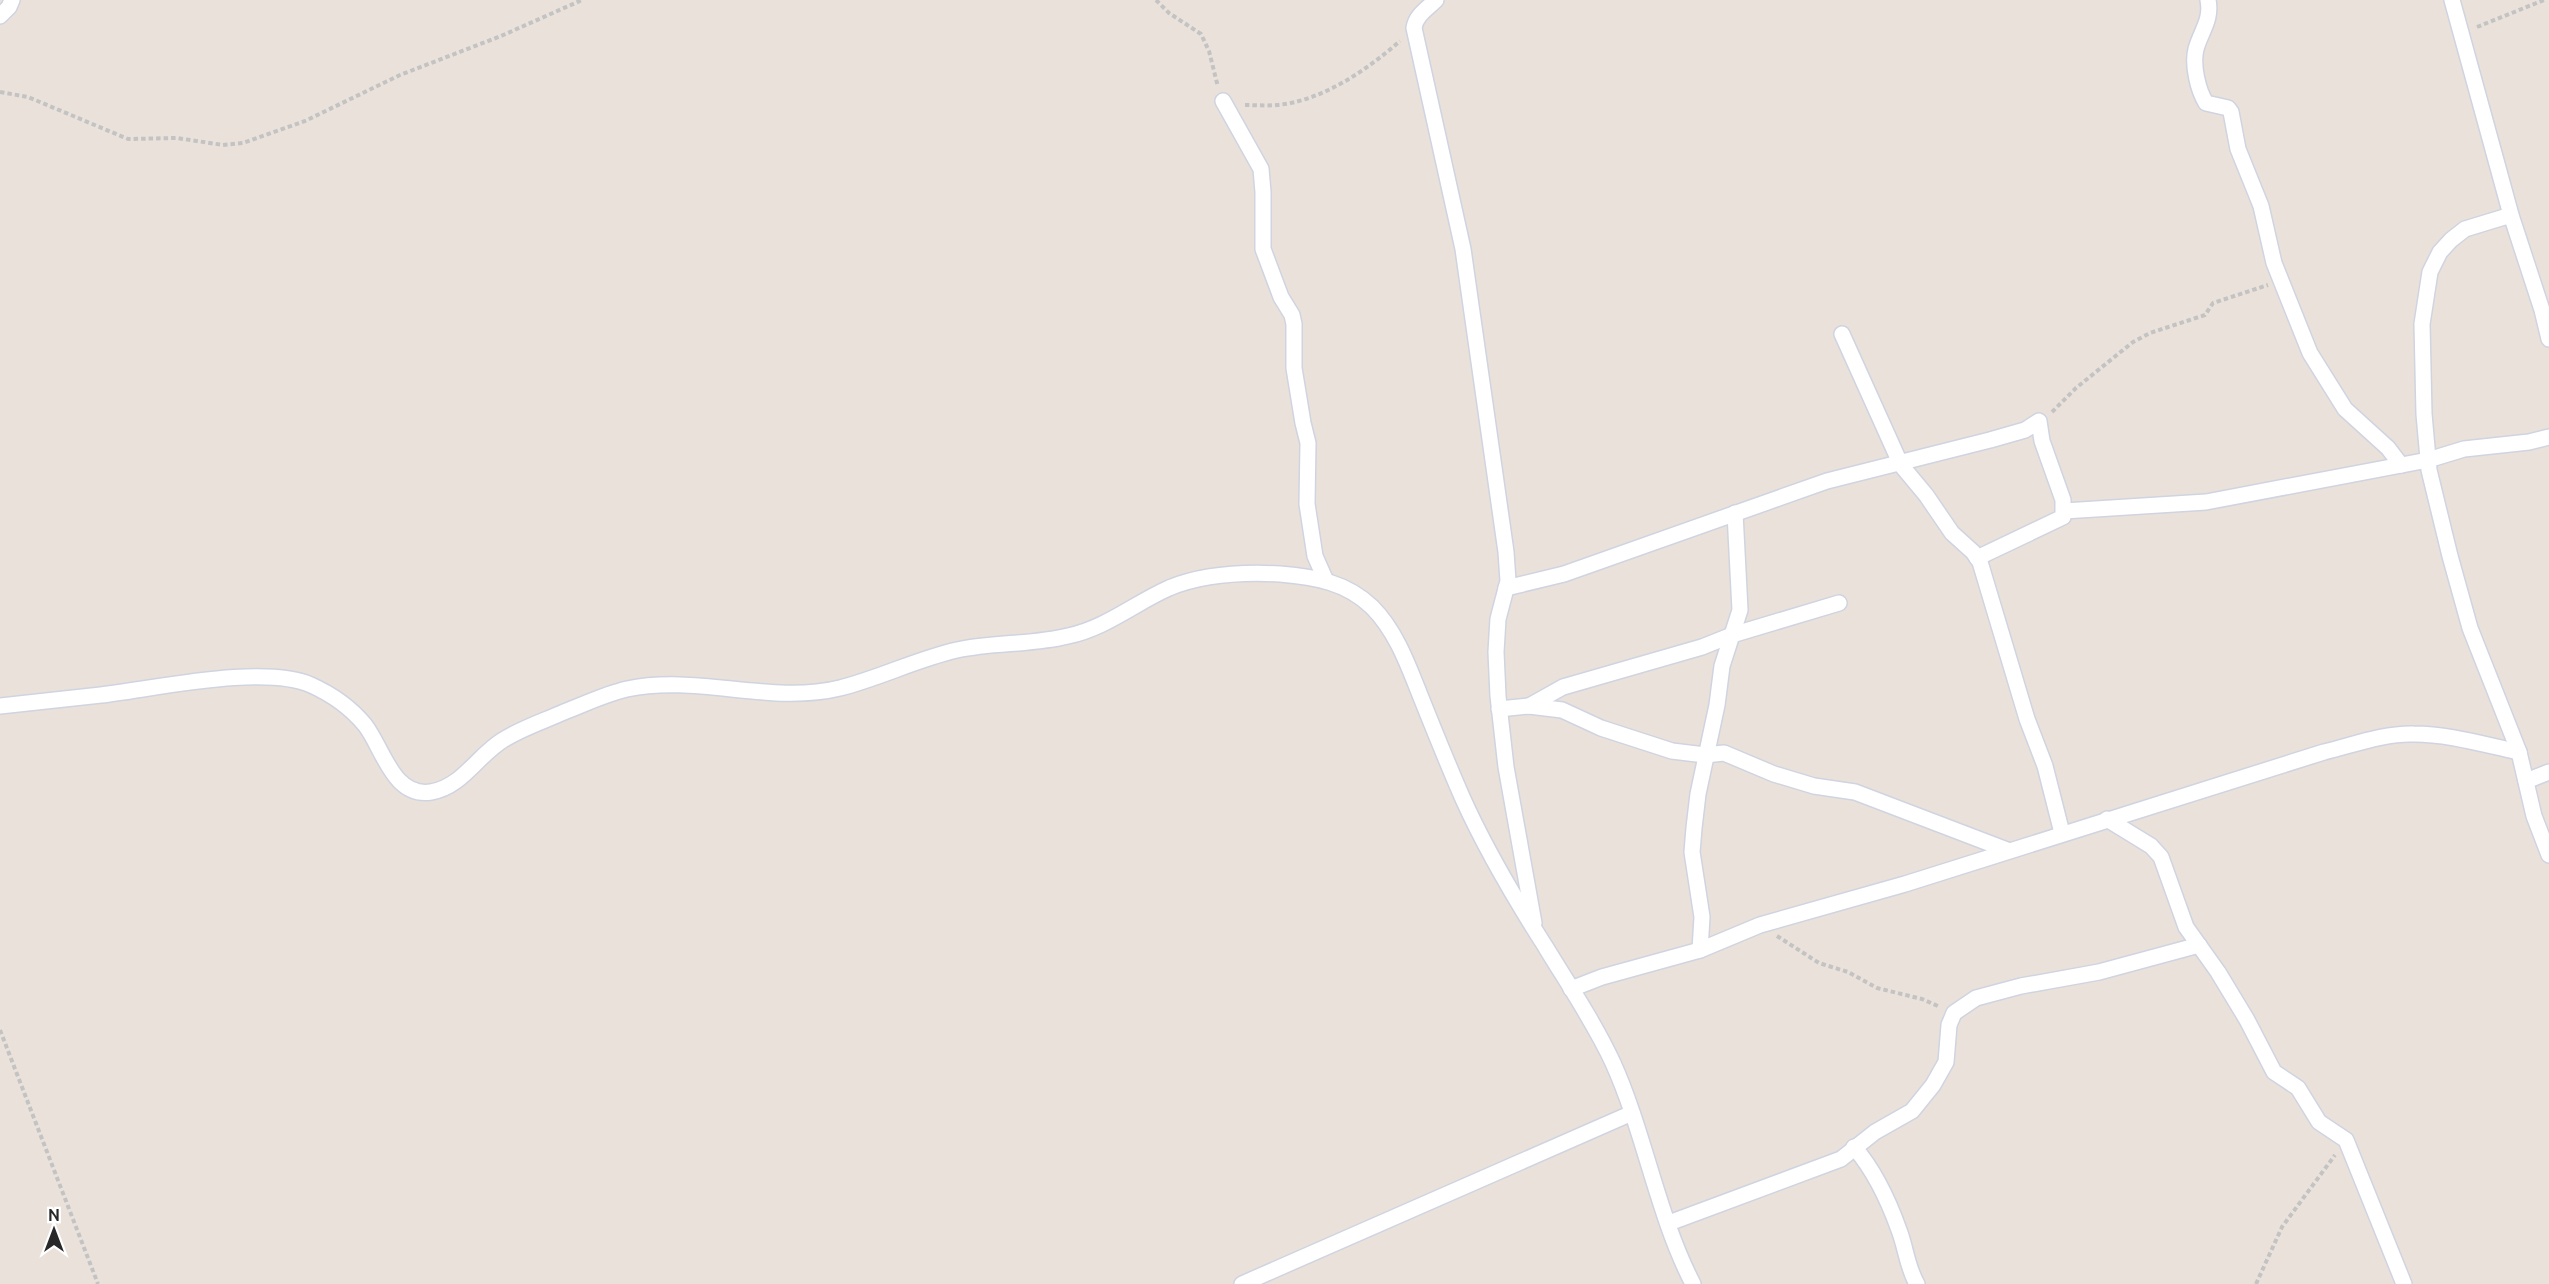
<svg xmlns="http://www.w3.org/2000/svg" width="2549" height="1284" viewBox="0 0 2549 1284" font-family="Ubuntu,sans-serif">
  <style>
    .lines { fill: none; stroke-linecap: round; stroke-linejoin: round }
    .street-casing { stroke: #cfd4e0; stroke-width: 18 }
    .path { stroke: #c3c3c3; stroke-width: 4; stroke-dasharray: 4.5 3; stroke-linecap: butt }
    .street { stroke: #fff; stroke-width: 15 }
  </style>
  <rect width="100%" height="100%" fill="#eae2da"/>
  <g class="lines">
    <defs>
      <g id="street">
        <path d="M1436 0C1427 9 1416 15 1414 28L1463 249 1506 552 1508 581 1498 619 1496 652 1498 696 1506 767 1534 923"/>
        <path d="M2208 0C2212 20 2201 31 2196 49 2192 65 2198 90 2206 103L2228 108 2231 112 2238 149 2261 206 2274 263 2310 353 2345 409 2388 448 2401 465"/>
        <polyline points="2452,0 2511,215 2542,310 2549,339"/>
        <polyline points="0,16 9,7 12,0"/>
        <polyline points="1223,101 1261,169 1263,192 1263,249 1281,297 1292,315 1294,324 1294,368 1303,423 1308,443 1307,504 1315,556 1326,581"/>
        <polyline points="2511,215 2465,229 2451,240 2440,252 2430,272 2422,324 2424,414 2429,470 2450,556 2470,628 2519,752 2534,816 2549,855"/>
        <polyline points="1842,334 1901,465 1926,495 1952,533 1973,552 1980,562 2027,719 2045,766 2062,833"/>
        <polyline points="2064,511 2206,502 2428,460 2464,449 2529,442 2549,437"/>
        <polyline points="1506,588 1564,574 1827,481 1990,440 2025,430 2039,421 2042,441 2063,500 2063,517 1977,558"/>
        <path d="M0 706C34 702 67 699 101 695 154 689 264 664 311 685 331 694 351 708 365 725 383 748 393 798 431 792 462 787 478 755 503 740 522 728 544 721 564 712 585 704 605 694 627 689 698 674 770 705 840 688 880 678 917 659 957 650 994 642 1032 645 1068 636 1106 628 1135 603 1169 588 1203 574 1243 572 1280 574 1315 577 1346 582 1372 607 1396 631 1408 665 1420 695 1434 730 1448 765 1463 799 1486 850 1515 899 1545 946 1568 984 1594 1022 1613 1063 1645 1134 1657 1214 1693 1284"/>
        <polyline points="1529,706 1563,687 1702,647 1732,635 1839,603"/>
        <polyline points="1499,709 1529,706 1562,710 1601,728 1672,751 1705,755 1724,753 1774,774 1814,786 1855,792 2007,850"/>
        <polyline points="2526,781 2549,772"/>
        <polyline points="2107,819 2151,846 2161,857 2186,927 2218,972 2247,1020 2274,1072 2298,1088 2319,1122 2346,1140 2404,1284"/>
        <polyline points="1700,950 1702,917 1692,852 1694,828 1698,794 1717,705 1722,666 1740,610 1735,513"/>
        <path d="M1571 989 1602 977 1700 950 1760 925 1905 884 2324 752C2353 745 2384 733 2414 734 2449 734 2485 745 2519 752"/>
        <path d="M1854 1147C1874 1170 1889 1202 1899 1230 1906 1248 1907 1267 1917 1284"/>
        <polyline points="1669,1223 1841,1159 1875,1132 1912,1111 1933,1085 1946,1062 1949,1025 1954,1013 1976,998 2021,986 2099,972 2199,945"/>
        <polyline points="1242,1284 1632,1113"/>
      </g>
    </defs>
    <use href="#street" class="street-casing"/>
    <g class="path">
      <polyline points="1156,0 1169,13 1201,34 1209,51 1218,87"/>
      <polyline points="2477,27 2544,0"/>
      <polyline points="0,92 28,97 128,139 177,138 223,145 243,143 305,121 400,75 501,36 582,0"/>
      <path d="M1245 105C1255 105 1266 106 1277 105 1322 101 1367 70 1400 41"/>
      <polyline points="2052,412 2076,388 2133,342 2150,333 2205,315 2213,303 2268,285"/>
      <polyline points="1777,936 1819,963 1848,972 1877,988 1922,999 1940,1007"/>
      <polyline points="0,1030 98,1284"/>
      <polyline points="2256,1284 2282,1227 2335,1155"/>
    </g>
    <use href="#street" class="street"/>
  </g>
  <g transform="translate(54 1230)" stroke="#ffffff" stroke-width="4.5" paint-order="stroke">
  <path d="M0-4.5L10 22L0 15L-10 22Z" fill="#282828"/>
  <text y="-9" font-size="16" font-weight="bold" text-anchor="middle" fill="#282828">N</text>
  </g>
</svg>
